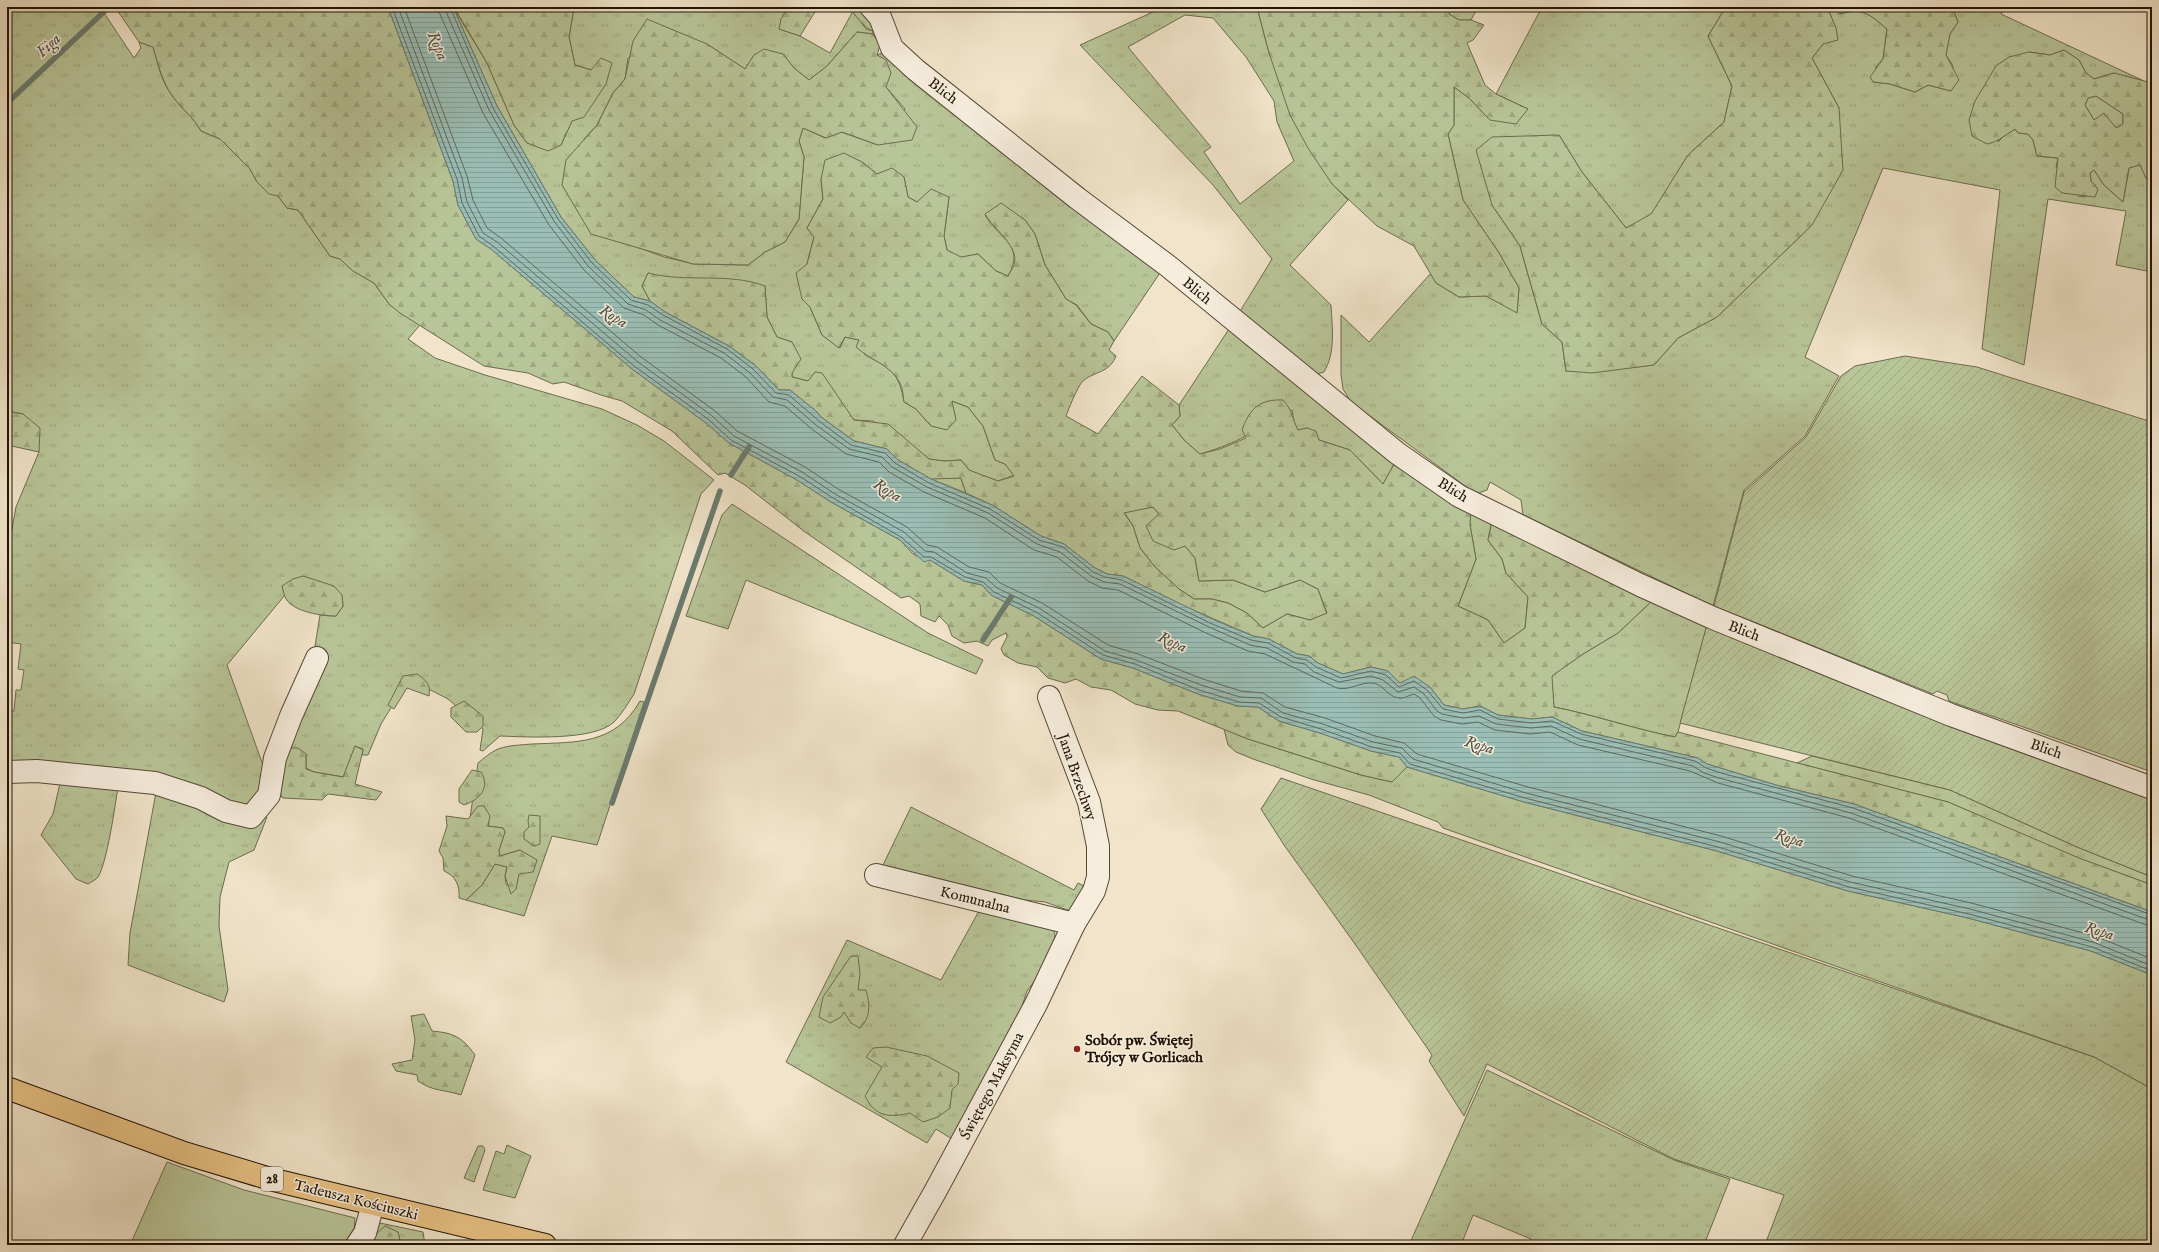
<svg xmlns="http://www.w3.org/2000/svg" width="2159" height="1252" viewBox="0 0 2159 1252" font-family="'IM FELL English',serif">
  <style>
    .grass { fill: url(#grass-tufts); stroke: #6c6c4e; fill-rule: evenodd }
    .forest { fill: url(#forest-firs); stroke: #6c6c4e; fill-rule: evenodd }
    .park { fill: #b8c598; stroke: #6c6c4e }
    .garden { fill: url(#garden-furrows); stroke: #6c6c4e }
    .water { fill: url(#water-rules); stroke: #6a7b6f }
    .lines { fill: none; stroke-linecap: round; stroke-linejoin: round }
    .shore { stroke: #5e6a5e; stroke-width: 1 }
    .stream { stroke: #6a7b6f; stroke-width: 5.5 }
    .minor-casing { stroke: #544836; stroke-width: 24 }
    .major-casing { stroke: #201404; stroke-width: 24 }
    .minor { stroke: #f6eddd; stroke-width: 22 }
    .major { stroke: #e8c285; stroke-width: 22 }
    .poi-dot { fill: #8f2418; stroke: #f6eddd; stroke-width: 1.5 }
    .labels { text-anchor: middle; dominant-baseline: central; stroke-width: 3; stroke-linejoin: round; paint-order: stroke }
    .shield { fill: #f6eddd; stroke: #605545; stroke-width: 1 }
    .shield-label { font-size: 14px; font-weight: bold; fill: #201404 }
    .street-label { font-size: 15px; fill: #201404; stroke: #f6eddd }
    .poi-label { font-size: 15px; font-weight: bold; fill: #201404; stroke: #f6eddd; text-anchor: start }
    .water-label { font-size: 16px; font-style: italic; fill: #4b5043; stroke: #f6eddd }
  </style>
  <defs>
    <pattern id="grass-tufts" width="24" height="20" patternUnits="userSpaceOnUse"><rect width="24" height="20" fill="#b8c598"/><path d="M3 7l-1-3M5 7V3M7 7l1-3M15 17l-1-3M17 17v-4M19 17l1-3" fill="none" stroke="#9ea881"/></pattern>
    <pattern id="forest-firs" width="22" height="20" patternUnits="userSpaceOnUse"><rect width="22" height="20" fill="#b8c598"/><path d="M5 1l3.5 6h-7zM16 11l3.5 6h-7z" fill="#9ea881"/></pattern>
    <pattern id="garden-furrows" width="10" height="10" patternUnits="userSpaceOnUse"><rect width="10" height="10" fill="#b8c598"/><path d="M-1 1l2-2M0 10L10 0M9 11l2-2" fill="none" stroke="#9ea881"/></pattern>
    <pattern id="water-rules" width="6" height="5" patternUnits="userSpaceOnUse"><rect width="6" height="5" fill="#9bbfb7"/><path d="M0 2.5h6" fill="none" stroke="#85a39c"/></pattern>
  </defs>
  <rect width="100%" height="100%" fill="#f1e4ca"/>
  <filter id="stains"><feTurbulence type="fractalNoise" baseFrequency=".005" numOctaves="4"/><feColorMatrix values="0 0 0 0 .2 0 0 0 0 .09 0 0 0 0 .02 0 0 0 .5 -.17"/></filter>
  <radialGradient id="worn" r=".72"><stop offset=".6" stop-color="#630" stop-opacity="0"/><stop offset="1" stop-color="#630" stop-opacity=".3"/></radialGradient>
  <g class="grass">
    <path d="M7 7H100L134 58 141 48 139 42 153 46C158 64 161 81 172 95 180 108 194 117 201 131L220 139 250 169 257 182 278 196 287 208 298 210 330 256 340 259 353 271 374 283 389 304 420 325 408 339 435 358 485 375 602 409 637 425 664 441 714 480 701 494 634 694C628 703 622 714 614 722 594 741 527 737 500 736L483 751 480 750 483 729 448 699 409 679 381 724 368 755H362L363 749 355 746 344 777 314 772 306 768V754L283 748 324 650 315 646 320 615 336 616 343 606 342 595 282 586 285 595 227 665 264 768V786L246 809 7 765V711H14L16 690H21L24 670 18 669 21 644 7 642V555L16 507 39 452 23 414 7 411Z"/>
    <path d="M453 7 487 63 514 125 527 143 561 145 572 121 606 84 591 70 575 65 569 37 574 7H788L779 29 800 36 830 53 853 11 866 29 873 31V34L857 32 827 66 809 80 794 68 783 54 754 55 745 69 707 44 628 58 625 79 613 93 597 125 584 139 626 243 664 257 694 264 748 265 765 252 785 242 799 219 804 157 799 141 803 128 825 138 841 132 878 145 905 109 886 87 877 55 889 50 1164 267 1114 341 1108 332 1091 324 1077 305 1066 299 1045 265 1035 234 1025 220 1001 204 985 215C999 239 1026 245 1008 276L996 271 978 254 961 258 947 250 944 236 949 197 917 202 908 197 904 177 877 174 862 162 821 179 823 199 807 228 814 237 807 264 802 299 810 307 822 335 840 348 845 337 859 340 865 355C891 368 899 373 904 402L916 409 931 426 952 401 968 407 983 426 995 460 1005 464 1015 475 998 481 970 471 961 460 944 461 929 459 904 439 873 421 854 420 840 401 813 376 808 381 792 377V342L777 337 767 317 765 286 665 278 648 273 642 286 650 301 634 297 595 260 561 217 497 106Z"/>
    <path d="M1164 7H1257L1269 53 1332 184 1348 200 1290 265 1331 305C1332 327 1336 352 1324 372L1317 374 1239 313 1272 259 1213 185 1080 45ZM1185 15 1213 18 1246 57 1274 101 1277 122 1294 161 1240 204 1204 152 1211 147 1128 47Z"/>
    <polygon points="1451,7 1478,7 1471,20 1459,20 1449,14"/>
    <path d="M1542 7H1726L1708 36 1732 86 1724 122 1688 155 1651 215 1626 228 1582 172 1559 135 1492 205 1520 246 1542 324 1562 342 1566 371H1602L1654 365 1678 338 1717 317 1812 225 1839 108 1812 58 1836 28 1827 7H1835L1840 14C1864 7 1869 14 1887 29L1883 59 1876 67 1873 82 1890 84 1915 92 1928 85 1951 91 1953 66 1946 55V46L1950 34 1958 22 1954 12 1948 7H2004L2001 14 2144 81 2128 78 2114 73 2094 79 2086 73 2079 60 2064 50 2050 55 2029 52 1998 142 2004 136 2015 129 2018 133 2028 134 2033 140 2037 156 2058 158 2056 167 2078 196 2085 197 2098 189 2091 181 2090 173 2094 170 2104 185 2123 202 2129 168 2140 164 2146 178 2152 182V272L2116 265 2126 211 2048 199 2024 365 1982 349 2000 190 1883 168 1805 357 1839 376 1805 436 1744 490 1713 606 1523 515 1521 500 1490 482 1487 490 1476 494 1351 402 1343 389 1341 375V315L1369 342 1431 273 1436 283 1459 297 1486 296 1517 312 1519 288 1499 253 1463 200 1448 134 1454 125V87L1469 98 1490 120 1528 109 1496 94Z"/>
    <polygon points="2096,96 2123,114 2123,124 2116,128 2094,120 2085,105 2088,98"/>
    <path d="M1231 326 1398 457 1383 484 1350 450 1319 440 1307 428 1298 430 1294 422 1292 410C1262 428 1234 445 1200 454L1185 441 1172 425 1180 416 1179 405Z"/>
    <polygon points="940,478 961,478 966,493 931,479"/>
    <polygon points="732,504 928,633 983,660 976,674 746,580 728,629 686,616 722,515"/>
    <polygon points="1471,506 1493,516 1488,540 1502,559 1506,573 1528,597 1525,628 1504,643 1488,620 1458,606 1476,559 1470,525"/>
    <polygon points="1153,507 1195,558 1199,581 1233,580 1265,592 1300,580 1318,589 1327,614 1310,620 1287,614 1263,628 1247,613 1228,603 1212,599 1194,599 1179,589 1155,567 1140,548 1133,526 1124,512"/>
    <path d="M1654 599 1709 618 1678 732 1675 737C1634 729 1595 715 1554 707L1551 676 1583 654 1618 633Z"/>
    <path d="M640 701 644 702 597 845 552 836 524 916 466 900 482 885 495 864 507 867 505 876 506 884 516 889 520 850 500 856 499 850 505 832 503 828 488 826 489 822 470 818 478 763C484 758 491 752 498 749 509 745 521 745 532 744 577 742 615 745 640 701Z"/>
    <polygon points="1224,729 1248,739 1361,775 1392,782 1407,767 1524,802 1717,851 1848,891 1968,918 2091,951 2152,975 2152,1089 2094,1057 1443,828 1438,822 1369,795 1311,779 1253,759 1236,752 1228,745"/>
    <polygon points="1812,756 1950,790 2077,847 2152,877 2152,885 2070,855 1948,802 1797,763"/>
    <path d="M60 783 118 787C115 806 107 863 98 877 96 880 91 882 88 884L76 879 41 835 53 814Z"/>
    <polygon points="157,787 267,817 254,850 229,862 220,897 219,926 228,990 224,1002 128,965 130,933"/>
    <polygon points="911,807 1074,890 1078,883 1086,887 1070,911 1045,902 1025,900 883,865"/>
    <polygon points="980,909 1051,925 1055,934 1053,947 1036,979 1027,991 1018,1018 955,1141 936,1129 927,1143 786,1062 847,940 941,980"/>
    <polygon points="1487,1070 1674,1160 1730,1179 1704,1245 1656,1245 1652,1243 1651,1245 1529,1245 1531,1239 1473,1215 1461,1245 1409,1245"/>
    <polygon points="507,1145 531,1156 515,1198 483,1190 496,1151 504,1154"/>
    <polygon points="478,1146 483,1146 485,1150 474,1182 464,1178"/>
    <polygon points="375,1222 423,1232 425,1245 401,1245 398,1232 372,1238 371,1245 360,1245"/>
  </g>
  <g class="forest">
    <path d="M115 7H388L453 181 458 205 476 239 491 249 632 369 706 423 729 443 797 480 831 502 900 540 913 554 930 560 964 581 982 585 991 595 1034 616 1101 659 1133 668 1198 694 1238 706 1258 707 1279 721 1320 733 1371 751 1399 757 1407 767 1392 782 1361 775 1248 739 1178 711 1158 710 1135 704 1111 690 1091 687 1076 679 1065 683 1048 678 1037 667 1018 663 1004 655 1001 649 1007 637 1006 633 992 640 988 646 977 641 964 643 952 636 948 625 939 616 935 622 921 616 920 604 909 596 901 598 805 532 745 485 725 473 718 475 672 431 622 401 601 395 564 382 553 384 528 373 484 366 400 313 389 304 374 283 353 271 340 259 330 256 298 210 287 208 278 196 269 194 257 182 250 169 220 139 201 131C194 118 182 109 173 97 162 82 158 64 153 47L139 42Z"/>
    <polygon points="454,7 574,7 569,37 575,65 591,70 601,58 612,63 606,84 584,117 572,121 561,145 548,151 527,143 514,125 487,63"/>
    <polygon points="788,7 818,7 800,36 779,29 781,19"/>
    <path d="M847 7H864L877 23 873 31C861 27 857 14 847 7Z"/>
    <polygon points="1257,7 1451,7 1449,14 1459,20 1471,20 1484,25 1473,40 1467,43 1485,85 1496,94 1528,109 1516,124 1490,120 1469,98 1454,87 1454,125 1448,134 1463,200 1499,253 1519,288 1517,313 1486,296 1459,297 1436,283 1414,246 1377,226 1332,184 1308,148 1290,115 1269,53"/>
    <polygon points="1726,7 1827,7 1836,28 1838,40 1823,44 1812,58 1839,108 1843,170 1812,225 1717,317 1678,338 1654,365 1592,373 1566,371 1562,342 1542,324 1520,246 1492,205 1476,150 1492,137 1559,135 1582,172 1626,228 1651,214 1688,155 1724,122 1732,86 1708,36"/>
    <path d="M1835 7H1948L1954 12 1958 22 1950 34 1946 55 1959 80 1951 91 1928 85 1915 92 1890 84 1873 82 1870 77 1883 59 1887 29C1869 14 1863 7 1839 14Z"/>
    <polygon points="647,19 707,44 745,69 754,55 764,49 783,54 794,68 809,80 827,66 857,32 873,34 880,45 877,55 886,60 891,73 886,87 917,127 912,140 878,145 842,132 826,138 803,128 799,141 804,157 799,219 785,242 765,252 748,265 693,264 591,234 562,185 566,160 597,125 613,93 625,79 633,41"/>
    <path d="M2064 50 2079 60 2086 73 2094 79 2114 73 2152 83V182L2146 178 2140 165 2129 168 2123 202 2104 185 2094 170 2090 173 2091 181 2098 189 2095 197 2062 193 2055 187 2058 158 2037 156 2033 140 2028 134 2018 133 2015 129C2005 135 1998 142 1987 144L1972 136 1969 120 1975 101 1996 66 2009 57 2029 52 2050 55ZM2096 96 2123 114V124L2116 128 2104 113 2094 120 2085 105 2088 98Z"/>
    <path d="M844 153 862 162 877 174 892 168 904 177 908 197 917 202 931 189 949 197 944 236 947 250 961 257 978 254 996 271 1008 276C1010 272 1013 268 1014 265 1020 246 993 229 985 214L1001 203 1025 220 1035 234 1045 265 1066 299 1076 305 1091 324 1108 332 1114 341 1109 350 1116 356C1109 374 1093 371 1082 382 1077 388 1069 408 1066 416L1098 434 1142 376 1179 405 1180 416 1172 425 1185 441 1200 454 1220 449 1246 438 1242 430C1250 408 1260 399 1283 400 1294 413 1291 416 1298 430L1307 428 1316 431 1319 440 1350 450 1383 484 1398 457 1471 506 1470 525 1476 559 1458 606 1488 620 1504 643 1525 628 1528 597 1506 573 1502 559 1488 540 1493 516 1654 599 1618 633 1583 654 1552 676 1554 707C1595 715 1634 729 1675 737L1678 732 1948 802 2079 858 2152 885V912L1854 804 1776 785 1707 764 1698 758 1582 731 1552 717 1532 719 1498 715 1480 706 1463 709 1444 705 1430 687 1400 683 1388 671 1371 667 1343 674 1318 663 1309 656 1297 654 1269 639 1253 636 1184 606 1123 576 1107 574 1095 568 1064 544 1041 536 992 505 966 493 961 478 931 479 898 460 887 449 854 441 821 417 816 411 790 390H779L756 366 729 346 665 312 650 301 642 286 648 273C686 283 728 272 765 286L767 317 777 337 792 342 801 359 792 373V377L808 381 815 372 822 373 854 420 888 424 929 459 944 461 961 460 969 470 998 481 1014 476 1005 464 995 460 983 426 968 407 952 401 956 420 947 430 931 426 916 409 904 402C903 396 903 388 900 383 891 365 870 360 856 347L859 340 845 337 839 348 822 335 810 307 802 299 796 273 807 264 814 237 807 228 823 199 821 179 825 160ZM1153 507 1159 514 1146 526 1153 541 1174 550 1185 546 1195 558 1199 581 1233 580 1265 592 1300 580 1318 589 1327 613 1310 620 1287 614 1263 628 1247 613 1228 603 1212 599H1194L1179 589 1155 567 1140 548 1133 526 1124 513Z"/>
    <polygon points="7,411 23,414 40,428 39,452 7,445"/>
    <path d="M303 576 334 586 342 595 343 606 336 616C322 616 294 612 286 599 284 595 283 590 282 586L293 579Z"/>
    <path d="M417 674C426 680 431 685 429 696L407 688 394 709 388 705 403 676Z"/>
    <polygon points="464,701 483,716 483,726 477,732 466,732 451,717 451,708"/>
    <polygon points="355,746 363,750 355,784 382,792 376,800 328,794 322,800 283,798 275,791 283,748 298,748 306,754 306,769 314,772 343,777"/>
    <path d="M472 770 481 772C491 788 479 800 464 805L459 802V789Z"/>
    <path d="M478 806H484L490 816 488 826 503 828 505 832 499 850 500 856 520 850 537 860 533 872 519 874 516 889 511 894 505 876 507 867 495 864 482 885 466 900 459 898C460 886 456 876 444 871L443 858 439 851 447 826 446 816 468 819Z"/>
    <polygon points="529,815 540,816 540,844 534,846 524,839 524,832 529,827 528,821"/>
    <path d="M851 956H858L860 974 858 990H866C870 1004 871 1017 860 1028L851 1023 844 1012 841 1017 830 1023 819 1017 823 997Z"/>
    <path d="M424 1014 432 1031C454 1033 462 1037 475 1055L461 1095C443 1089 434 1092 418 1081L417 1075 396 1071 392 1064 412 1060 415 1040 411 1016Z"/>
    <path d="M886 1047 927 1056 959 1073 958 1084 952 1090 950 1108 938 1117 923 1122 910 1113C890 1118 875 1117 865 1096L882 1067 866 1057 873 1048Z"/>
    <polygon points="385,1226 398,1232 401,1245 371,1245 372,1238"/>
  </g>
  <polygon class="park" points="167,1162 244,1190 355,1218 354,1231 345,1245 130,1245"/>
  <g class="garden">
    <polygon points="1905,356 1977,367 2152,422 2152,772 1949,701 1947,695 1937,691 1933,694 1714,606 1744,492 1806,437 1841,376 1855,366"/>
    <polygon points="1708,621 2152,795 2152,877 2077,847 1950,790 1680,723"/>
    <polygon points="1281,778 2094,1057 2152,1089 2152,1245 1772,1245 1766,1242 1784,1195 1674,1159 1487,1064 1464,1116 1429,1061 1432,1055 1355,944 1284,845 1261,809"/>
  </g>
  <polygon class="water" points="388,7 453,7 497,106 561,217 595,260 634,297 650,301 665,312 729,346 756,366 779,390 790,390 816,411 821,417 854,441 887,449 898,460 931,479 992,505 1041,536 1064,544 1095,568 1107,574 1123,576 1212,619 1253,636 1269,639 1297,654 1309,656 1318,663 1343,674 1371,667 1388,671 1400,683 1414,676 1430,687 1444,705 1463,709 1480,706 1498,715 1532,719 1552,717 1582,731 1698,758 1707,764 1776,785 1854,804 2152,912 2152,975 2091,951 1968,918 1848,891 1717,851 1524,802 1407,767 1399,757 1371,751 1320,733 1279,721 1258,707 1238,706 1198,694 1133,668 1101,659 1034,616 991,595 982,585 964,581 930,560 924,562 900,540 831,502 797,480 729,443 706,423 632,369 491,249 476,239 458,205 453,181"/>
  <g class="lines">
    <g class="shore">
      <polyline points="392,7 457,179 462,203 479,236 493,246 634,366 708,419 731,440 799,476 833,498 901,537 924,557 931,557 965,577 983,582 994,592 1036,612 1103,655 1135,664 1199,690 1239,702 1259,703 1281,717 1321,729 1372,747 1400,753 1410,764 1525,798 1718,847 1849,887 1969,914 2092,947 2152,971"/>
      <polyline points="398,7 462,178 467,202 483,233 497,242 638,362 711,415 734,436 802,472 835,494 904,532 925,551 934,552 967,573 986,578 997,588 1039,608 1105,651 1136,660 1201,685 1240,697 1261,698 1283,713 1323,724 1373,742 1402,748 1413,759 1526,793 1720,842 1850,882 1970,909 2093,942 2152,966"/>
      <polyline points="404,7 467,176 473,200 487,228 501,238 641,357 715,411 737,431 805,467 838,489 907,527 927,545 937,547 969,567 989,572 1000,583 1042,603 1108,645 1138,654 1203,679 1241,691 1263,693 1285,707 1325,718 1375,736 1404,743 1417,754 1528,787 1721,836 1852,876 1971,903 2095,936 2152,959"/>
      <path d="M438 7 440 14 483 113 549 225 584 270 624 308 644 315 658 325 721 358 746 377 769 402 785 406 813 430 846 454 879 462 889 472 924 492 985 518 1034 550 1057 557 1088 581 1102 588 1118 590 1206 633 1248 651 1265 654 1337 688C1349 691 1360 682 1372 683 1383 683 1387 697 1399 698 1404 699 1409 695 1414 694L1420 698 1434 716 1441 720 1462 724 1478 722 1495 730 1530 734 1550 732 1578 745 1690 771 1718 783 1849 818 2152 927"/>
      <polyline points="444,7 489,110 554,221 588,266 628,304 646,310 660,320 724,353 750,373 773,397 787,400 816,425 849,449 882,457 892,467 927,487 988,513 1037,544 1060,552 1091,576 1104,582 1120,584 1209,627 1250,645 1267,648 1293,662 1305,664 1314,672 1339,682 1371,676 1383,680 1398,692 1414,687 1424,694 1437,711 1442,714 1463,718 1479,716 1496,724 1531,728 1551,726 1579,739 1693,766 1704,773 1719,778 1851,813 2152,921"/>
      <polyline points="450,7 493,108 558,219 592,263 631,300 648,305 663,315 727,349 753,369 776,393 789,395 819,421 851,445 885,453 895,463 929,483 990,509 1039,540 1063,547 1093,572 1105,577 1122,580 1210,623 1251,640 1268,643 1296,658 1307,660 1316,667 1341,678 1371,671 1386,675 1399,687 1414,681 1427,690 1443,709 1463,713 1480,710 1498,719 1531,723 1552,721 1581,734 1695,761 1706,768 1721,773 1853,808 2152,915"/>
    </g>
    <g class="stream">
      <polyline points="7,103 109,7"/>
      <polyline points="731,475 749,447"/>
      <polyline points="983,640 1011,597"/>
      <polyline points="612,803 720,491"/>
    </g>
    <defs>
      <g id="minor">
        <polyline points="871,7 880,17 892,48 916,70 1077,198 1168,266 1397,453 1459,496 1640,585 1713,618 1951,715 2152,788"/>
        <polyline points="7,772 37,771 155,783 201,798 226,811 251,817 269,795 275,758 291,716 317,658"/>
        <polyline points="876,875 1074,924"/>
        <polyline points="357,1245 365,1233 373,1204"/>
        <polyline points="905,1245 936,1190 1036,1004 1074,924 1094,891 1098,877 1098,846 1089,802 1049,697"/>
      </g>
      <polyline id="major" points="7,1088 184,1153 274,1180 545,1245"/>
    </defs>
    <use href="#minor" class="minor-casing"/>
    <use href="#major" class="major-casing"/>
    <use href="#minor" class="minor"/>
    <use href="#major" class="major"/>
  </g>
  <circle class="poi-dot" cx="1077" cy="1049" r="4"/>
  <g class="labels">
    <rect class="shield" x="261" y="1167" width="22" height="24" rx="3"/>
    <g class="shield-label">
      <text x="272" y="1179">28</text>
    </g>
    <g class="street-label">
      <text transform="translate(943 91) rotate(38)">Blich</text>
      <text transform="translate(1197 291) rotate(40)">Blich</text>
      <text transform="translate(1453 490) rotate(32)">Blich</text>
      <text transform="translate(1744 631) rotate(21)">Blich</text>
      <text transform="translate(2046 749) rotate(20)">Blich</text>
      <text transform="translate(1077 777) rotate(71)">Jana Brzechwy</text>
      <text transform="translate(975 900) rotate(14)">Komunalna</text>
      <text transform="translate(992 1086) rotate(-62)">Świętego Maksyma</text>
      <text transform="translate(356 1200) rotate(14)">Tadeusza Kościuszki</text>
    </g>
    <g class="poi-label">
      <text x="1085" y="1040">Sobór pw. Świętej<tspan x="1085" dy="17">Trójcy w Gorlicach</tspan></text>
    </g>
    <g class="water-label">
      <text transform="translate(49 46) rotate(-43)">Figa</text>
      <text transform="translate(437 46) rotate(67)">Ropa</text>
      <text transform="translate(613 317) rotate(32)">Ropa</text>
      <text transform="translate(887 491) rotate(32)">Ropa</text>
      <text transform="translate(1172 643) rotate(24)">Ropa</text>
      <text transform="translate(1479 746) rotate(17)">Ropa</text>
      <text transform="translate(1789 839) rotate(17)">Ropa</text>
      <text transform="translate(2099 932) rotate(17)">Ropa</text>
    </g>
  </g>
  <rect width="2159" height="1252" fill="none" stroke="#f1e4ca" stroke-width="24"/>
  <rect x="8" y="8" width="2143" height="1236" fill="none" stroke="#201404" stroke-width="2"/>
  <rect x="12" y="12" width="2135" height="1228" fill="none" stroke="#201404"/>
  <rect width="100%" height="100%" filter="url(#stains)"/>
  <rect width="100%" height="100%" fill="url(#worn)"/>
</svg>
